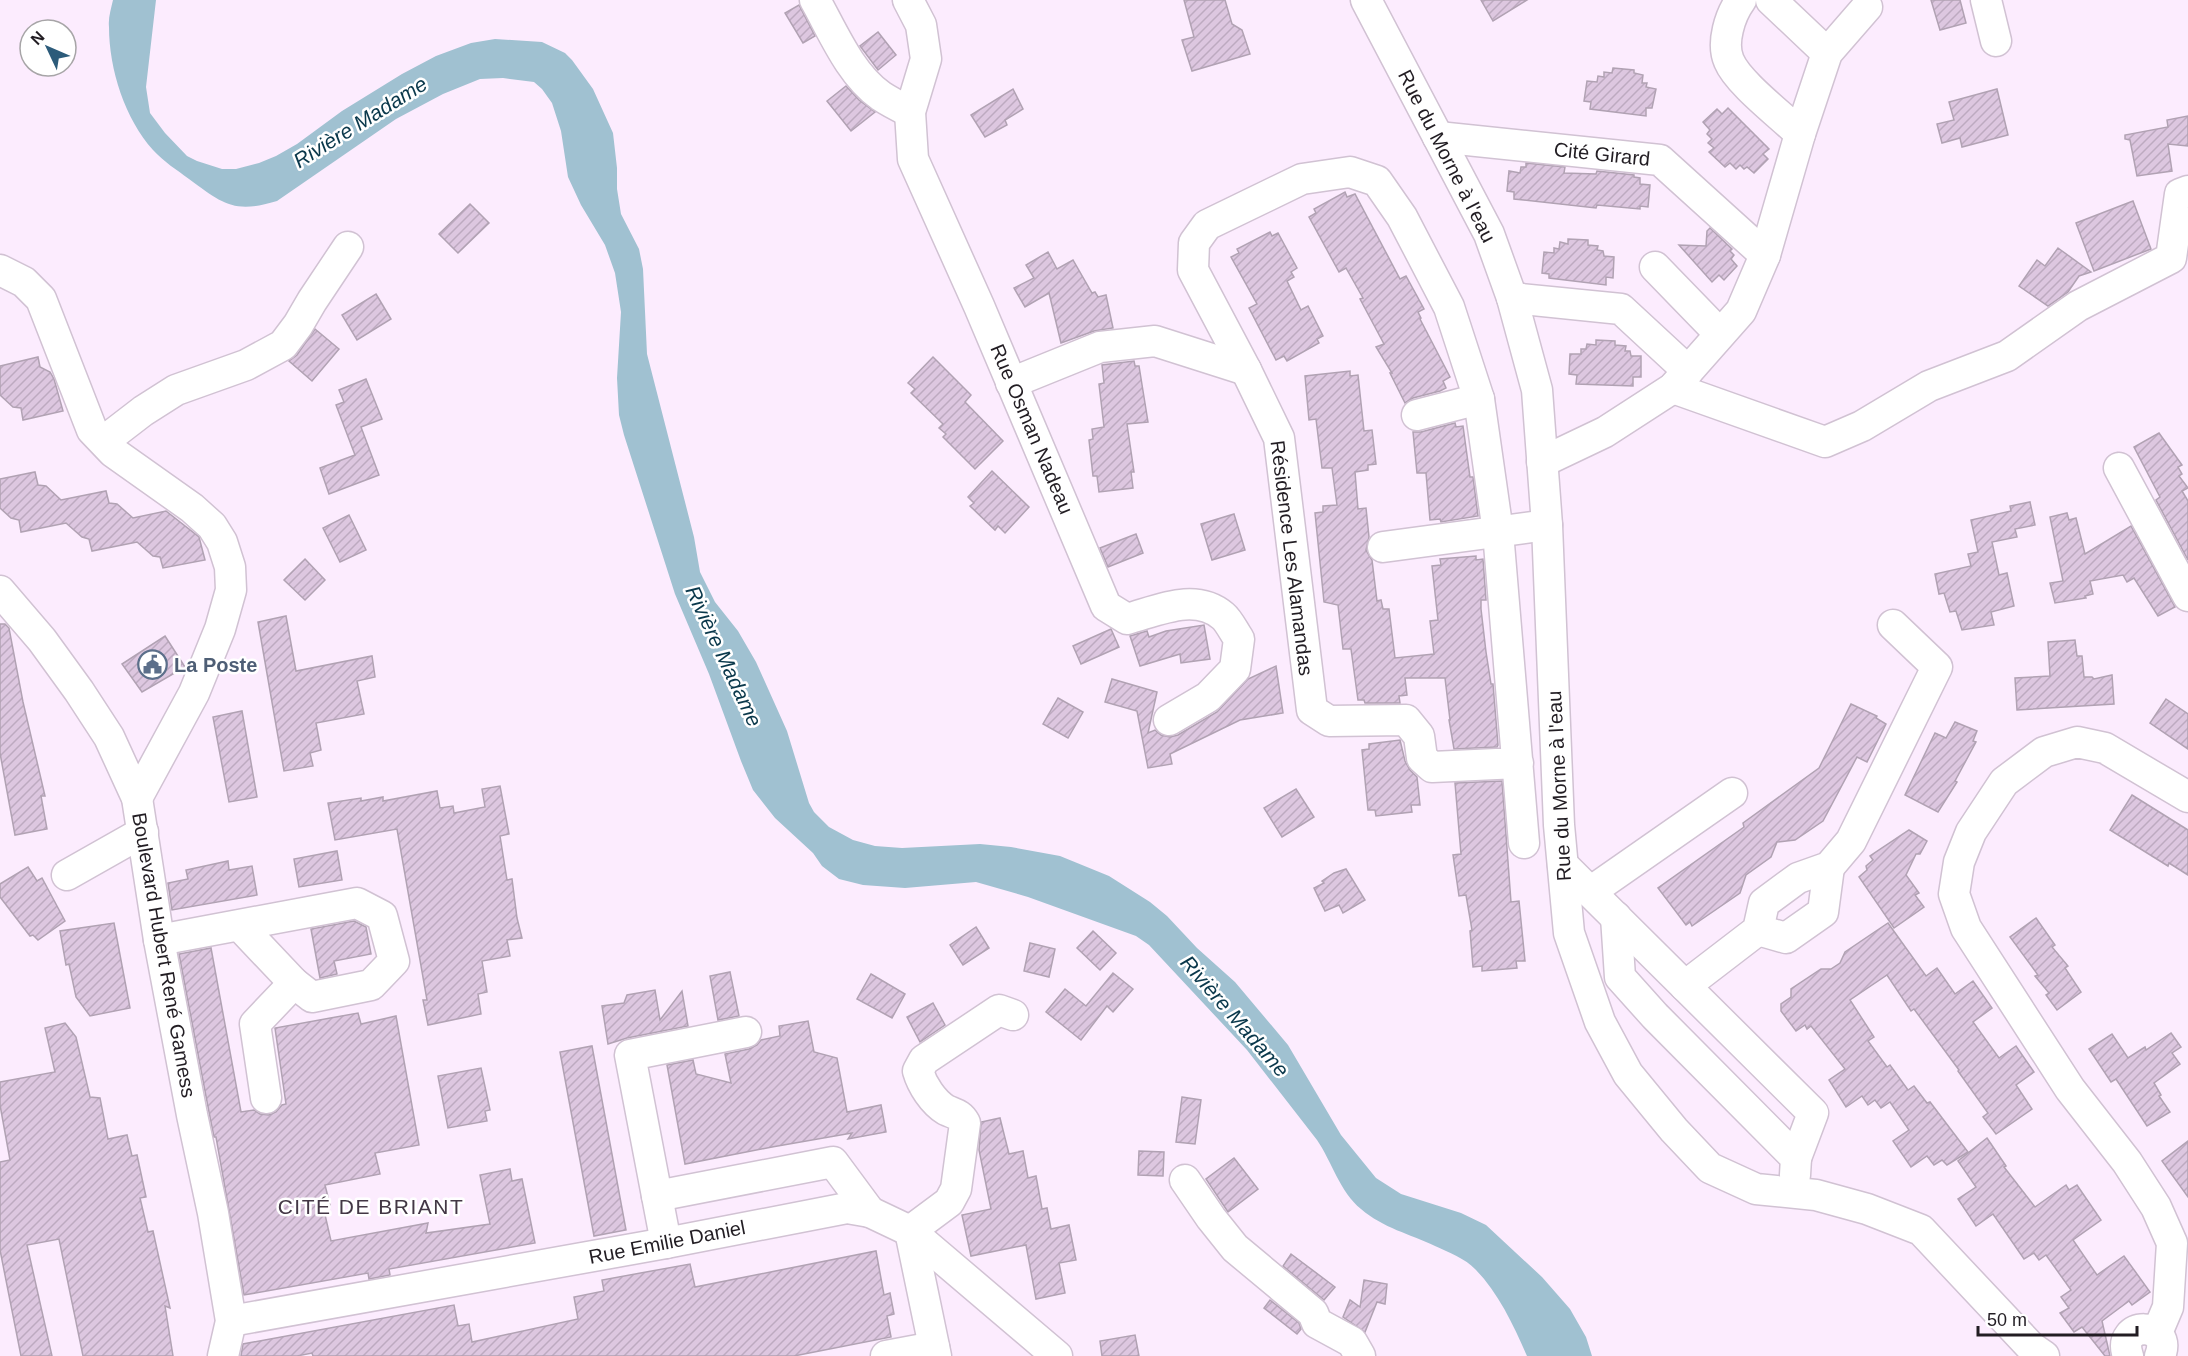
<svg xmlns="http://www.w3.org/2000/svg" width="2188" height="1356" viewBox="0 0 2188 1356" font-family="Arial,sans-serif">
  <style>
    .water { fill: #a0c1d1 }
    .building { fill: url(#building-hatch); stroke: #b1a2b3; stroke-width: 1.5 }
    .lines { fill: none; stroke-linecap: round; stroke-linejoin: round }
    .minor-casing { stroke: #d1c2d3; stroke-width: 33 }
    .minor { stroke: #fff; stroke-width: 30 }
    .labels { text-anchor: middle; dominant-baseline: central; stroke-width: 5; stroke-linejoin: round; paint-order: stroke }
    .street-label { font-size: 20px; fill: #221d23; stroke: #fff }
    .service-label { font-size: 20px; font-weight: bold; fill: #4e5e75; stroke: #fff; text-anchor: start }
    .water-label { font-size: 21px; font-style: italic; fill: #0a384b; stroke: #fff }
    .neighbourhood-label { font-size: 21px; letter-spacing: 1.5px; fill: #433745; stroke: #fff }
  </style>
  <defs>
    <pattern id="building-hatch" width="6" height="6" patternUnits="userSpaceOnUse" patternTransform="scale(1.5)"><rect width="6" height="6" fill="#ddc7e0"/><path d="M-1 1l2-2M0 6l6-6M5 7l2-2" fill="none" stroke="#bdaac0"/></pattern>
  </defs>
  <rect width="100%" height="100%" fill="#fcecfe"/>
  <path class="water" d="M113 0H156L146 87 150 113 165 133 187 156 197 161 222 169H236L259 163 276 156 297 144 342 111 402 74 436 56 471 43 495 39 542 42 565 53 572 60 593 89 613 133 617 168V189L621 214 639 249 643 269 647 354 694 537 700 572 715 602 738 631 756 662 787 731 809 803 814 812 829 827 853 840 875 846 902 848 980 844 1011 847 1060 856 1109 876 1150 902 1167 916 1197 948 1235 982 1288 1045 1341 1135 1376 1178 1401 1194 1461 1213 1486 1225 1542 1277 1570 1309 1586 1337 1592 1356H1527C1514 1326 1498 1292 1475 1269 1466 1259 1448 1252 1435 1246 1410 1234 1383 1228 1361 1209 1340 1192 1332 1162 1317 1140L1247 1050 1149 945 1136 936 1028 897 976 882 905 888 863 885 839 879 822 866 813 853 775 818 753 790 741 761 709 674 675 594 624 435 619 415 617 378 621 312 615 273 605 245 581 205 568 177 561 131 552 103 542 89 534 82 503 78 480 79 443 94 396 119 277 201C234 214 223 204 189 179 177 170 164 162 153 150 125 119 109 69 109 27 108 18 111 9 113 0Z"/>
  <g class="building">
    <polygon points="1184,0 1225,0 1232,24 1242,30 1250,54 1192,71 1182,40 1194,37"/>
    <polygon points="1481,0 1527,0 1493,21"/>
    <polygon points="1931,0 1960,0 1966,23 1940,30"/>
    <polygon points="799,5 815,36 803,43 785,13"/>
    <polygon points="878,32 896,55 878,70 860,46"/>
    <polygon points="1613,68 1634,70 1634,73 1643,75 1642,83 1647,83 1646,87 1656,89 1652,108 1646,108 1646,116 1590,109 1591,102 1584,101 1587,81 1597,82 1598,76 1604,77 1604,72 1612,73"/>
    <polygon points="846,86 859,100 875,112 851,131 827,101"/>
    <polygon points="1013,89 1023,109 1005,120 1007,125 985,137 971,115"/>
    <polygon points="1997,89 2008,135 1962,147 1960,138 1942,143 1937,124 1954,120 1949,102"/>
    <polygon points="1728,108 1769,149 1763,154 1768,159 1754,173 1747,167 1744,169 1740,165 1736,169 1730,163 1725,167 1709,152 1714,148 1708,143 1712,139 1707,134 1710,130 1703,122 1717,109 1722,114"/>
    <polygon points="2188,116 2188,146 2168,144 2172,171 2137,176 2130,140 2125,139 2125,135 2168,127 2167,120"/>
    <polygon points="1526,163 1565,167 1564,173 1596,174 1597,171 1634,175 1634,177 1640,178 1640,184 1650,185 1648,207 1640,206 1640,209 1597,205 1596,208 1514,199 1514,192 1507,191 1509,171 1520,173 1521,167 1526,167"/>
    <polygon points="1345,192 1347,197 1355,194 1400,279 1406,276 1424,309 1418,312 1421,318 1420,319 1450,377 1443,381 1446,388 1440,391 1413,398 1405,403 1390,373 1392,373 1376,347 1384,344 1360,299 1363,298 1346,268 1339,272 1309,217 1316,213 1314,209"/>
    <polygon points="2133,201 2151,249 2094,271 2076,223"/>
    <polygon points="470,204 489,223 458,253 439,234"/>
    <polygon points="1710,228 1732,249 1730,251 1734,255 1731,259 1737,266 1724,280 1719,275 1712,282 1679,245 1706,246 1707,231"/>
    <polygon points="1270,232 1272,236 1278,233 1297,268 1291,272 1294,277 1287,281 1301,310 1308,306 1323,336 1317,339 1319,343 1287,361 1284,356 1276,360 1249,308 1257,304 1231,257 1239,253 1237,249"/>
    <polygon points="1568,239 1588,240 1588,245 1598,246 1597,250 1603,251 1604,256 1614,257 1613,278 1606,277 1606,285 1549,278 1549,274 1542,273 1544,252 1554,253 1554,248 1559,249 1560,242 1568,244"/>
    <polygon points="2058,248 2091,272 2079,276 2068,292 2048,306 2019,286 2037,260 2045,266"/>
    <polygon points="1048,252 1057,269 1073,260 1092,293 1095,292 1098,297 1106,295 1113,328 1094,331 1061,343 1049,293 1025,307 1014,288 1034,278 1026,265"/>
    <polygon points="376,294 391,319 357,340 342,315"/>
    <polygon points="315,329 339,349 312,381 289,361 297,355"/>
    <polygon points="1596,340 1615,341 1615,345 1626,346 1625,351 1630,351 1631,356 1641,356 1641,377 1633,377 1633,386 1576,384 1577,375 1569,374 1570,354 1581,354 1581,349 1586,349 1587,344 1596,345"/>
    <polygon points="38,357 40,367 50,372 54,379 63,411 23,420 21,408 13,407 0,395 0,366"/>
    <polygon points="933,357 971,395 965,402 1003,441 975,469 943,437 946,434 939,428 943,424 911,393 915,389 908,383"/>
    <polygon points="1134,361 1135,366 1139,366 1148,422 1127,424 1134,472 1131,472 1133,488 1099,492 1097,476 1093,476 1089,440 1093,439 1092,429 1104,427 1099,384 1104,383 1102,365"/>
    <polygon points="1350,371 1350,376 1358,375 1364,431 1372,430 1376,464 1368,465 1368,470 1355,472 1358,509 1366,508 1369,537 1366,550 1372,560 1377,601 1381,600 1383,609 1389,609 1395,658 1434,654 1430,621 1438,620 1432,566 1441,565 1440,559 1476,556 1476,560 1483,559 1486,600 1481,600 1481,609 1486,652 1491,684 1493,684 1498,745 1497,747 1454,749 1449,720 1450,720 1445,678 1405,678 1407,695 1399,696 1400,703 1365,703 1364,700 1358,700 1351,649 1343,649 1338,605 1324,602 1315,513 1323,512 1323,506 1337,505 1332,468 1322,468 1316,419 1309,420 1305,376"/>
    <polygon points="366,379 382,419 361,427 379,475 329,494 320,468 355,455 336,405 344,402 339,390"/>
    <polygon points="1455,423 1456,427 1463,426 1470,477 1473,477 1478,516 1441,522 1440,519 1430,520 1426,473 1417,473 1413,432 1421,432"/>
    <polygon points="2159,433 2182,465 2178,467 2182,474 2179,476 2188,488 2182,491 2188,501 2188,560 2156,500 2160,497 2134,447"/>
    <polygon points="992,471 1029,507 1005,533 998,526 995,530 970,506 974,503 968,497"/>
    <polygon points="35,472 38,485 46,486 61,500 106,491 109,503 117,504 133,518 166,511 199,537 205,560 163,568 160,557 153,556 137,542 92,551 89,539 82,537 66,523 21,532 19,520 11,518 0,508 0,479"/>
    <polygon points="2030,502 2035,525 2015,529 2017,537 1992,542 1999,575 2007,573 2014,606 1991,612 1994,625 1962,630 1956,611 1950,612 1944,593 1939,594 1935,574 1971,566 1968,554 1978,552 1971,520 2011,511 2010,506"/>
    <polygon points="2067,513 2069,520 2076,518 2085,554 2131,526 2175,607 2158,616 2134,578 2127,582 2123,575 2090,581 2093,594 2085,596 2086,598 2055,603 2050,583 2063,581 2050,517"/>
    <polygon points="1234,514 1245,550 1212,560 1201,524"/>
    <polygon points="349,515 366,550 340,562 323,528"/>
    <polygon points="1136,534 1143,553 1108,567 1100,548"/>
    <polygon points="305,559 325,580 305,600 284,580"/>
    <polygon points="286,616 296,671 372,656 375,677 357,681 364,714 316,723 321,750 310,753 313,766 284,771 258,622"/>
    <polygon points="0,624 5,624 9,628 23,702 45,796 41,796 47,829 15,835 0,753"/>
    <polygon points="1204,625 1210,659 1181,663 1180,654 1140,666 1130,636 1147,631 1149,637 1166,631"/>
    <polygon points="1111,629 1119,647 1081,664 1073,646"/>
    <polygon points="165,636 185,667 142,692 122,664"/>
    <polygon points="2075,640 2077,656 2082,656 2084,677 2092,677 2094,679 2112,675 2114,704 2017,710 2015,678 2050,676 2048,642"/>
    <polygon points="1276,666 1283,713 1240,720 1170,754 1172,764 1148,768 1137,711 1105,702 1112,679 1157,692 1148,733 1155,730 1161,735 1170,737 1178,735 1217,712 1248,679"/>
    <polygon points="1058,698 1083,712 1068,738 1043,724"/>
    <polygon points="2166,699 2188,714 2188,749 2150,723"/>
    <polygon points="1851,704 1877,716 1876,718 1886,724 1867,762 1857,757 1823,821 1795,840 1777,842 1771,857 1746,875 1740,893 1692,926 1690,922 1686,925 1658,888 1744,827 1743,823 1819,768"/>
    <polygon points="242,711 257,797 229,802 213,717"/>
    <polygon points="1955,722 1977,731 1973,741 1976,742 1955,781 1957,782 1938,812 1905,795 1935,733 1946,738"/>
    <polygon points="1400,740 1405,761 1410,770 1417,777 1420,805 1411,805 1412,812 1376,816 1375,810 1368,810 1362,750 1369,749 1369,744"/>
    <polygon points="1502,781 1511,902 1519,901 1525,961 1516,961 1517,968 1482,971 1482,966 1473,967 1470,931 1472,930 1466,895 1459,896 1453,855 1461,854 1455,783"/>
    <polygon points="500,786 509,834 500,836 507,880 512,879 517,918 522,938 507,940 510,956 482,961 487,992 478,994 481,1014 428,1025 423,1000 427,1000 397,829 335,840 328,803 361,798 361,801 383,797 383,801 437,791 440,808 453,806 454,813 485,807 482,789"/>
    <polygon points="1296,789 1314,817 1282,837 1264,808"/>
    <polygon points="2132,795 2188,830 2188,875 2169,863 2168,866 2110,830"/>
    <polygon points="1909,830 1927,841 1920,854 1916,854 1906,875 1919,893 1915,895 1924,907 1894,928 1859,877 1867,870 1866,866 1873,860 1870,856"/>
    <polygon points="337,851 342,880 299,887 294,859"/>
    <polygon points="228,861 229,870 252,866 257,895 172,910 168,883 188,879 186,870"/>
    <polygon points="28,867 37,881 42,878 65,921 38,940 33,935 30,936 0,897 0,884"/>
    <polygon points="1346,869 1365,900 1343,913 1339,905 1325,911 1314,888 1324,883 1322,881 1334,873"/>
    <polygon points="2036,918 2055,945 2052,947 2068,966 2065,968 2081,992 2057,1010 2046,995 2049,993 2035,976 2038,975 2010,937"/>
    <polygon points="354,921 366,927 371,954 334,961 337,974 320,978 311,929"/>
    <polygon points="114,923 130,1008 90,1016 76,997 69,964 66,965 60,931"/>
    <polygon points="1888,923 1926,976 1937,968 1955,994 1973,981 1992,1008 1973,1022 1999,1058 2016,1046 2034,1072 2016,1085 2032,1109 1996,1134 1983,1117 1988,1113 1958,1071 1959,1070 1914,1009 1911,1011 1887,975 1850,1000 1874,1037 1868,1041 1887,1067 1890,1065 1908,1090 1914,1086 1927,1103 1930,1102 1968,1152 1947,1165 1942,1160 1934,1165 1927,1156 1911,1167 1893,1141 1909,1130 1890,1102 1881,1108 1875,1100 1868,1105 1862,1096 1846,1107 1829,1080 1845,1069 1811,1026 1807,1029 1805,1025 1796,1031 1781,1011 1781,1004 1791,997 1791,989 1821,969 1831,969 1840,963 1845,952"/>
    <polygon points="976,927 989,948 963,965 950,945"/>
    <polygon points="1093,931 1116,953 1100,970 1077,948"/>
    <polygon points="1030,943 1055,949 1049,977 1024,971"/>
    <polygon points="211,948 241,1112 254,1110 260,1114 269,1115 276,1112 282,1105 286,1104 275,1028 358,1013 361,1024 396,1016 419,1145 375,1153 380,1174 325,1185 330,1205 323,1206 331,1241 428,1223 426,1233 490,1224 480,1175 510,1169 512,1181 522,1179 535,1243 389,1269 390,1275 369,1279 368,1273 244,1295 216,1137 214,1137 209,1112 179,954"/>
    <polygon points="730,972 739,1016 718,1020 710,976"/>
    <polygon points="1113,973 1133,989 1113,1012 1107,1006 1081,1040 1046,1012 1065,989 1086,1006"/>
    <polygon points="871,974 905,994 892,1018 857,999"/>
    <polygon points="655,990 660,1020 682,991 688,1026 627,1038 608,1044 602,1006 624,1003 627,995"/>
    <polygon points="933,1003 945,1025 920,1042 907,1017"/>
    <polygon points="808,1021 814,1052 837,1058 847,1112 881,1105 886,1132 848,1139 852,1133 772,1147 685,1164 667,1065 693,1060 696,1074 731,1083 725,1054 749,1049 757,1045 761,1040 780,1036 779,1026"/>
    <polygon points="65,1023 76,1037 90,1097 100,1098 108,1139 127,1135 132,1156 137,1155 146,1197 140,1198 148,1232 153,1231 170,1308 165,1306 173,1356 83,1356 59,1239 27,1245 52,1356 21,1356 0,1250 0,1162 10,1160 0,1105 0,1082 55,1072 45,1028"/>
    <polygon points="2171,1033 2181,1047 2172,1053 2180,1064 2154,1083 2161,1095 2159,1096 2170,1112 2147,1126 2116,1079 2111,1082 2089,1049 2112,1034 2128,1058 2145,1047 2146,1050"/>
    <polygon points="592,1046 626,1230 594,1236 560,1052"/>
    <polygon points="481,1068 490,1110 485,1111 487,1121 448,1128 438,1076"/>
    <polygon points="1182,1097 1201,1100 1195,1144 1176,1142"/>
    <polygon points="1000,1118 1009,1154 1023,1151 1028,1178 1036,1176 1042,1209 1047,1208 1051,1229 1069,1225 1076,1260 1059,1263 1065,1293 1036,1299 1026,1245 971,1256 962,1215 991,1209 979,1150 981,1122"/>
    <polygon points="1987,1138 2006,1166 2004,1167 2035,1207 2066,1185 2069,1190 2077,1185 2101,1220 2073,1240 2097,1275 2124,1256 2150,1292 2132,1305 2129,1301 2102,1321 2110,1356 2105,1356 2082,1327 2074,1332 2060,1313 2069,1308 2061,1297 2071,1290 2046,1255 2039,1260 2034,1253 2024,1259 1993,1214 1976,1226 1958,1199 1976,1187 1958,1161"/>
    <polygon points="2188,1141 2188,1197 2162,1161"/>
    <polygon points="1139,1151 1164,1152 1163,1176 1138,1175"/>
    <polygon points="1234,1158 1258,1189 1228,1212 1206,1179"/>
    <polygon points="876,1251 884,1295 890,1293 894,1314 887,1316 891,1337 794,1356 313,1356 312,1353 297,1356 241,1356 243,1344 454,1305 458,1326 469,1324 472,1342 578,1319 574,1297 604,1291 602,1280 690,1264 695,1287"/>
    <polygon points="1291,1254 1335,1287 1324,1300 1283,1266"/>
    <polygon points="1364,1280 1387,1284 1385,1304 1377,1302 1365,1332 1343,1317 1350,1300 1360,1307"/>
    <polygon points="1270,1300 1299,1323 1301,1329 1297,1334 1264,1308"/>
    <polygon points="1135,1335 1139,1356 1102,1356 1100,1341"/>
  </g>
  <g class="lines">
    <defs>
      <g id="minor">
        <path d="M815 0C833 32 850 74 881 96 890 102 900 107 910 112"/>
        <path d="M908 0 921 25 926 59 910 112 913 159 979 306 1106 606 1127 619C1157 611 1195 592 1223 616 1229 621 1234 632 1239 639L1235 669 1208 697 1169 720"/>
        <polyline points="1366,0 1489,234 1512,298 1537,390 1547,525 1559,825 1569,933 1600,1022 1628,1074 1674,1130 1710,1168 1756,1189 1816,1195 1867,1209 1921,1230 2031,1347 2044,1356"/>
        <path d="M1741 0C1730 15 1721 43 1729 61 1738 83 1782 116 1800 134"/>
        <polyline points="1771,0 1827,53"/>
        <polyline points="1986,0 1996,41"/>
        <polyline points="1438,137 1660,160 1765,255"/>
        <polyline points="1655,267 1720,334"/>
        <polyline points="0,270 24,282 41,299 92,430 113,452 192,508 212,526 222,542 230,567 231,590 220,629 194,693 137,798"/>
        <polyline points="1512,298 1621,309 1688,371"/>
        <polyline points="1011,383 1100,347 1155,341 1246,370"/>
        <polyline points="1673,388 1825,442 1862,426 1929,386 2007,356 2078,306 2171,258 2180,194 2188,191"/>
        <polyline points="1417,415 1479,399"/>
        <polyline points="104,441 143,411 176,390 246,365 283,345 298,325 312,301 348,247"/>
        <polyline points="1542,462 1605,432 1673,388 1741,311 1765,255 1800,134 1827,53 1867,7"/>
        <polyline points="2119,468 2188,596"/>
        <polyline points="1383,547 1547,525"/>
        <polyline points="0,591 42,640 79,691 109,737 137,798 159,940 192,1115 213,1213 231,1321 223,1356"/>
        <polyline points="1518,763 1432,767 1422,758 1419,736 1406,720 1329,721 1312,710 1279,438 1246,370 1193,270 1194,243 1207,225 1302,179 1350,172 1377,181 1402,217 1449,307 1479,399 1498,532 1524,843"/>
        <polyline points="1563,865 1813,1113 1796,1158"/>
        <polyline points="67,875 143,832"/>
        <polyline points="1590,892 1732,793"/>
        <polyline points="1616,917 1620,977 1655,1016 1796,1158 1795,1175"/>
        <polyline points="1758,930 1786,938 1823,912 1829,867"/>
        <polyline points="159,940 357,903 382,916 394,961 371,985 312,997 294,983 239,925"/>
        <polyline points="1685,986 1758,930 1764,903 1798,878 1829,867 1851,841 1937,667 1893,625"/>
        <polyline points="266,1098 255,1024 294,983"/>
        <polyline points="1185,1180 1211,1218 1235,1248 1313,1313 1317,1323 1352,1342 1360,1356"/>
        <polyline points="657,1196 833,1162 870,1212"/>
        <polyline points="666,1243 630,1055 746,1032"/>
        <polyline points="231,1321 666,1243 847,1208 870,1212 910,1231 1057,1356"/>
        <polyline points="2157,1333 2168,1307 2172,1243 2156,1207 2127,1162 2070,1089 1966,928 1954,894 1959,862 1971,832 2004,782 2044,752 2077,742 2105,748 2188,797"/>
        <polyline points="886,1356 934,1347"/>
        <path d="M936 1356 910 1231 949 1202 956 1189 965 1123C960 1114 955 1114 946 1110 933 1102 922 1085 918 1071L924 1060 999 1010 1013 1015"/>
        <path d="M2128 1356C2115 1320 2174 1321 2160 1356"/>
      </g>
    </defs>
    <use href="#minor" class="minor-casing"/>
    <use href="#minor" class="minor"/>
  </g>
  <defs>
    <symbol id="civic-ring" viewBox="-11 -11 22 22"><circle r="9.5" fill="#fff" stroke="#5c6f8a" stroke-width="1.5"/><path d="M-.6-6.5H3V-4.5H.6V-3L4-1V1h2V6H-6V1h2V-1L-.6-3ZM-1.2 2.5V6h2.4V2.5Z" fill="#5c6f8a"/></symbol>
  </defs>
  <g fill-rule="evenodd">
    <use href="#civic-ring" x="136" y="648" width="33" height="33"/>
  </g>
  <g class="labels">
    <g class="street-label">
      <text transform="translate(1602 154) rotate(6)">Cité Girard</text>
      <text transform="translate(1447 156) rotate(63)">Rue du Morne à l'eau</text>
      <text transform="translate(1032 429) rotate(67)">Rue Osman Nadeau</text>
      <text transform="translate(1292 558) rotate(83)">Résidence Les Alamandas</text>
      <text transform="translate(1559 786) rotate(-93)">Rue du Morne à l'eau</text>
      <text transform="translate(164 955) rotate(80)">Boulevard Hubert René Gamess</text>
      <text transform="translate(667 1242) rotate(-11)">Rue Emilie Daniel</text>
    </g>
    <g class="service-label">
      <text x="174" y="665">La Poste</text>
    </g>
    <g class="water-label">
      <text transform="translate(360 122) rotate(-32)">Rivière Madame</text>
      <text transform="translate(724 656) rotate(65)">Rivière Madame</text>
      <text transform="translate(1235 1016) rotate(49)">Rivière Madame</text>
    </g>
    <g class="neighbourhood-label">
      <text x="371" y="1206">CITÉ DE BRIANT</text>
    </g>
  </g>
  <g transform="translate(48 48) rotate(314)"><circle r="28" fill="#ffffff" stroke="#a7a5a7" stroke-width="1.5"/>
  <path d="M0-4.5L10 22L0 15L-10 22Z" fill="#2c5b7a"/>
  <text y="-9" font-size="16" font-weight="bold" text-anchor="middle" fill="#221d23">N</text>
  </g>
  <path d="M1978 1326v9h159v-9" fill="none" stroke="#221d23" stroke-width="3"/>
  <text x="1987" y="1326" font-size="18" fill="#221d23" stroke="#ffffff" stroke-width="4.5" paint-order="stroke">50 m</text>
</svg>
